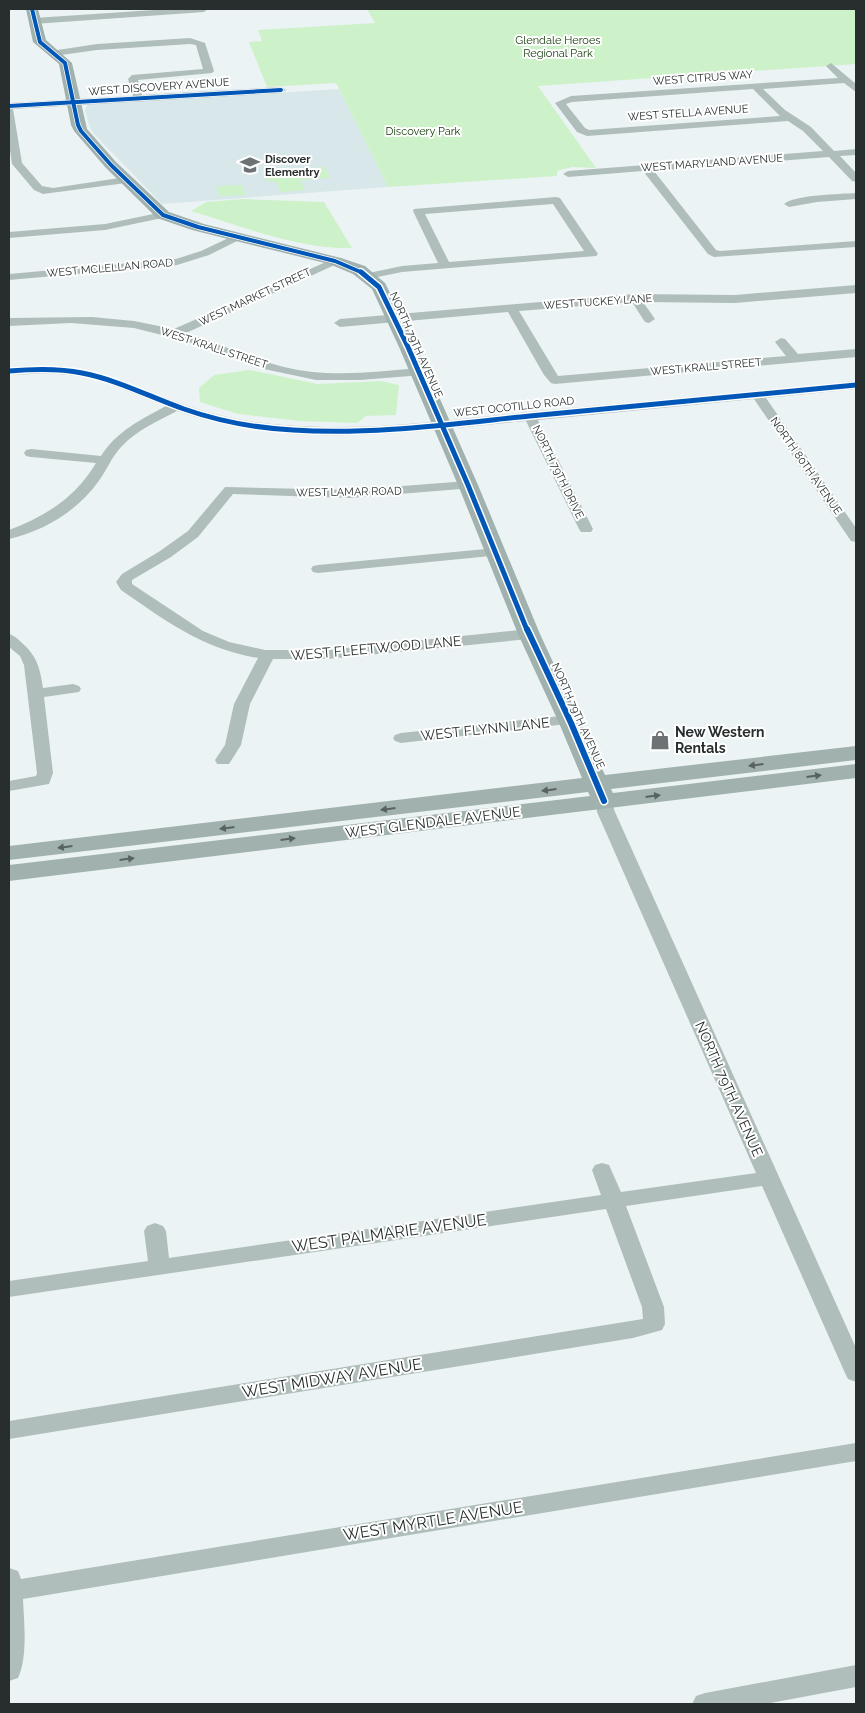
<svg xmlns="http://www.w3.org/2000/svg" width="865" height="1713" viewBox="0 0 865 1713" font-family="Raleway,sans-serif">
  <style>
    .built { fill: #d8e7ea }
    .green { fill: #cdf2c9 }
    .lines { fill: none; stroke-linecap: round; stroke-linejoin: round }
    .street { fill: #afbeba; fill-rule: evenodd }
    .secondary { fill: #a1b2ae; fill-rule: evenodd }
    .cycleway-far2-casing { stroke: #fff; stroke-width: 5.5 }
    .cycleway-far1-casing { stroke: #fff; stroke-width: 8 }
    .cycleway-casing { stroke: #fff; stroke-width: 9 }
    .cycleway-far2 { stroke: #0057b8; stroke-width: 4 }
    .cycleway-far1 { stroke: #0057b8; stroke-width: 5 }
    .cycleway { stroke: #0057b8; stroke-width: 6 }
    .oneway { fill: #586361 }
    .labels { text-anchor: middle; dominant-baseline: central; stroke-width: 4; stroke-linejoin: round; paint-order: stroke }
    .far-park-label { font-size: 11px; fill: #103805; stroke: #fff }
    .far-street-label { font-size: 11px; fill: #282e2e; stroke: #fff }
    .far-poi-label { font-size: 11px; font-weight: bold; fill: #282e2e; stroke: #fff; text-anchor: start }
    .street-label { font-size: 14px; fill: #282e2e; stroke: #fff }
    .poi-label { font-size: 14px; font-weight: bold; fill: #282e2e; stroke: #fff; text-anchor: start }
    .near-street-label { font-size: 16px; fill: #282e2e; stroke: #fff }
  </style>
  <rect width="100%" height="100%" fill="#ecf3f5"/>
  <polygon class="built" points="339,89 388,187 162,204 93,133 89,125 85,110 88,105 92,104"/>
  <g class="green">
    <polygon points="367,9 856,9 856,64 538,86 596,168 572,167 557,171 557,176 388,187 336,83 267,87 249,42 262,41 258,30 375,23"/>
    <polygon points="325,167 330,178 300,180 305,190 280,192 276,182 269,182 265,171"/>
    <polygon points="242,185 246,195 220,196 216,186"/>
    <path d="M243 199 324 202 352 248C302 250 240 226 191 211L206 202Z"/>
    <polygon points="250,370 318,384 381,381 399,385 396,415 366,416 357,423 300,421 238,414 200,402 199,388 214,375"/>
  </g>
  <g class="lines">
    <g class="street">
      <polygon points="169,9 208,9 204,12 34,24 29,21 34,18"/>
      <polygon points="190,38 205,43 214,71 212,73 138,80 142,95 281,87 286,90 281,93 13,109 22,163 42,186 53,188 126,177 131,180 126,183 43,194 34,190 12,164 9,143 9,103 133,96 128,79 132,75 203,69 196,45 190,44 97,50 54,56 51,55 51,51 97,44"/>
      <path d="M831 63 856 84V92L844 83 763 89 785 110 811 127 834 151 856 149V155L840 156 856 173V182L852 181 829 157 654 171 716 250 720 251 856 241V247L714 257 708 254 643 171 568 177 563 174 568 171 823 151 803 131 788 121 587 136 577 132 555 103 571 96 838 78 826 66ZM753 89 780 116 589 130 585 128 566 104 572 102Z"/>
      <path d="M856 193V199L817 202 789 207 784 204C793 195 841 194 856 193Z"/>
      <path d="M556 197 560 198 598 254 596 256 402 272 368 279 362 276 364 274 402 266 438 263 413 211 414 209ZM553 204 584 251 449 262 425 214Z"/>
      <polygon points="163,212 167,213 169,215 167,217 105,230 9,238 9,232 105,224"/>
      <polygon points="237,234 243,237 241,239 209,255 177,265 9,280 9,274 176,259 201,251"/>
      <path d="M335 258 339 259 341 261 339 263 186 333C219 343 251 359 284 367 328 378 374 372 419 368L425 372 423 375 360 380H316L264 369 186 341 134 328 71 323 9 326V318L92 317 134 321 174 329Z"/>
      <polygon points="856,285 856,293 735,303 643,302 655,319 649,323 645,322 632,302 519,311 558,376 786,356 775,342 781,338 785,339 798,354 856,349 856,357 555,384 551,383 544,375 508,312 340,327 334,323 340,319 635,294 735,295"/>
      <path d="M51 366C102 368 144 391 191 407 221 417 253 423 284 425 366 432 448 420 529 412 638 402 747 392 856 381V389L766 398 856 528V542L851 541 754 399 538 420 593 529 591 532H581L579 529 526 421C410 432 289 451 177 411 158 421 137 430 122 446 112 456 107 470 98 482 77 511 44 531 9 539V530C46 516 75 498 96 463L31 457 26 456 24 453 26 450 31 449 101 456C117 431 140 420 166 406 138 396 111 382 82 377 58 372 33 374 9 375V367Z"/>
      <path d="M468 481 475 485 473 488 350 498 233 494 198 537 171 557 132 580V584L203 631 229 642 265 650H327L529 629 534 631 537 634 534 637 529 639 327 659H273L250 704 241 745 229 764H217L215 760 225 745 234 704 258 658C203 649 166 621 121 590L116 582 122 574 160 551 188 531 225 487 350 490Z"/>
      <polygon points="496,548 501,549 503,552 501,555 318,573 313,572 311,569 313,566 318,565"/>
      <path d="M9 634C15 636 18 639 22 643 37 656 40 668 43 688L73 684 79 686 81 689 79 692 44 697 53 773 49 784 9 791V781L36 776 37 773 24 665 20 656 9 647Z"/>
      <polygon points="570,715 576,717 578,720 576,723 401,743 395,741 393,738 395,735 401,733"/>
      <polygon points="604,796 610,797 615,812 856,1348 856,1382 848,1379 845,1373 762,1186 626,1206 664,1307 665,1324 662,1330 633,1338 9,1439 9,1421 643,1319 642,1307 606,1209 9,1297 9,1281 148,1261 144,1231 147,1226 155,1223 163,1226 166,1231 169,1258 601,1195 592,1170 595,1165 602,1163 609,1165 621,1192 756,1173 597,812 596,801 598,797"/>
      <path d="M856 1443V1461L23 1599C24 1622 28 1657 18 1678L9 1681V1568L18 1571 21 1579Z"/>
      <polygon points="856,1665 856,1687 765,1704 692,1704 696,1696 705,1693"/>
    </g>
    <polygon class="secondary" points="26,9 38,9 46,40 72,63 87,129 116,162 169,212 204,224 341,258 365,266 385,283 417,347 478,485 540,634 605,775 856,746 856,760 611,789 613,793 856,764 856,778 9,881 9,865 590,796 588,792 9,860 9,846 582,778 559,723 518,634 458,485 399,347 372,289 353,274 329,264 192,230 157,218 106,168 74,131 71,125 59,64 33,42"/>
    <defs>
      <g id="cycleway-far2">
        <polyline points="32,9 40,42 65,63 78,125 81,131 111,165 163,215 198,227 335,261 363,273"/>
        <polyline points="9,106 281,90"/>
      </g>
      <g id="cycleway-far1">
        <polyline points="361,272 379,287 408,347 468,485 527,630"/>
        <path d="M9 371C33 369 58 368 82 373 118 380 150 397 184 409 218 421 256 428 293 430 372 435 451 424 530 416 639 406 747 395 856 385"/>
      </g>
      <polyline id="cycleway" points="527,629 571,723 604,801"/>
    </defs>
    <use href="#cycleway-far2" class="cycleway-far2-casing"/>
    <use href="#cycleway-far1" class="cycleway-far1-casing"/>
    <use href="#cycleway" class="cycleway-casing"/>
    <use href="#cycleway-far2" class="cycleway-far2"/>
    <use href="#cycleway-far1" class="cycleway-far1"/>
    <use href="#cycleway" class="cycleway"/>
  </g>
  <defs><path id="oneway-solid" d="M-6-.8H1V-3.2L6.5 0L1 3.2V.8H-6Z" transform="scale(1.25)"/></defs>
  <g class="oneway">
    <use href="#oneway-solid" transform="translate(756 765) rotate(173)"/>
    <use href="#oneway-solid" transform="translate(814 776) rotate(-7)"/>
    <use href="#oneway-solid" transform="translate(549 790) rotate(173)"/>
    <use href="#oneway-solid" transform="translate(653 796) rotate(-7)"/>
    <use href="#oneway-solid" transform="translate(388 809) rotate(173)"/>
    <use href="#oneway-solid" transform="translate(227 828) rotate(173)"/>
    <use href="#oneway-solid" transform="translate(288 839) rotate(-7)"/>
    <use href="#oneway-solid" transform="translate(65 847) rotate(173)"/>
    <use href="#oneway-solid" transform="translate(127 859) rotate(-7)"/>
  </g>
  <defs>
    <symbol id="school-bare" viewBox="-9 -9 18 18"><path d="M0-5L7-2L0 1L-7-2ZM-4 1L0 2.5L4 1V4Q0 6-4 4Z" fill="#6d7374" stroke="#fff" stroke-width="2.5" paint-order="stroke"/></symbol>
    <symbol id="shop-bare" viewBox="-9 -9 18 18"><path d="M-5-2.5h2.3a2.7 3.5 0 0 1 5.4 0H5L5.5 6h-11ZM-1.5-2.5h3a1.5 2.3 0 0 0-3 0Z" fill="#6d7374" stroke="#fff" stroke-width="2.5" paint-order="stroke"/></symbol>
  </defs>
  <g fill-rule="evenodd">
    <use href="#school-bare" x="236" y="151" width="28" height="28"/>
    <use href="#shop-bare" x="646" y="726" width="28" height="28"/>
  </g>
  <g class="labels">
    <g class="far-park-label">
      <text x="558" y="40">Glendale Heroes<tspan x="558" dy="13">Regional Park</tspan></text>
      <text x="423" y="131">Discovery Park</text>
    </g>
    <g class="far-street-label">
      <text transform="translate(703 78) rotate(-4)">WEST CITRUS WAY</text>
      <text transform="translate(159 87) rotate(-4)">WEST DISCOVERY AVENUE</text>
      <text transform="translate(688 113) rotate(-4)">WEST STELLA AVENUE</text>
      <text transform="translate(712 163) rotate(-4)">WEST MARYLAND AVENUE</text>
      <text transform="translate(110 268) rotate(-5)">WEST MCLELLAN ROAD</text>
      <text transform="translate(255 297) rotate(-25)">WEST MARKET STREET</text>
      <text transform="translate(598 302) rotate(-4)">WEST TUCKEY LANE</text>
      <text transform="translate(416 345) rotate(66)">NORTH 79TH AVENUE</text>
      <text transform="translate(214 348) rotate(18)">WEST KRALL STREET</text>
      <text transform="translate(706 367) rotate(-5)">WEST KRALL STREET</text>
      <text transform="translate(514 407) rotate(-6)">WEST OCOTILLO ROAD</text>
      <text transform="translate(806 466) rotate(55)">NORTH 80TH AVENUE</text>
      <text transform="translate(558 472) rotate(64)">NORTH 79TH DRIVE</text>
      <text transform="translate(349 492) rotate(-1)">WEST LAMAR ROAD</text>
      <text transform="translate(578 716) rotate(66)">NORTH 79TH AVENUE</text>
    </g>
    <g class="far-poi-label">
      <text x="265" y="159">Discover<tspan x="265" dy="13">Elementry</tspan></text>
    </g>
    <g class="street-label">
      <text transform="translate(376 648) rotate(-5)">WEST FLEETWOOD LANE</text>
      <text transform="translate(485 729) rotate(-6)">WEST FLYNN LANE</text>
      <text transform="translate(433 822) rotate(-7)">WEST GLENDALE AVENUE</text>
      <text transform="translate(729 1089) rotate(66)">NORTH 79TH AVENUE</text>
    </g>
    <g class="poi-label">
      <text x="675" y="732">New Western<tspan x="675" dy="16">Rentals</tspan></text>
    </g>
    <g class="near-street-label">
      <text transform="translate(389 1233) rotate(-8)">WEST PALMARIE AVENUE</text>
      <text transform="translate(332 1378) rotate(-9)">WEST MIDWAY AVENUE</text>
      <text transform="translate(433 1521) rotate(-9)">WEST MYRTLE AVENUE</text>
    </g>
  </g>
  <rect width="865" height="1713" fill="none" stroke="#282e2e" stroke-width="20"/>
</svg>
